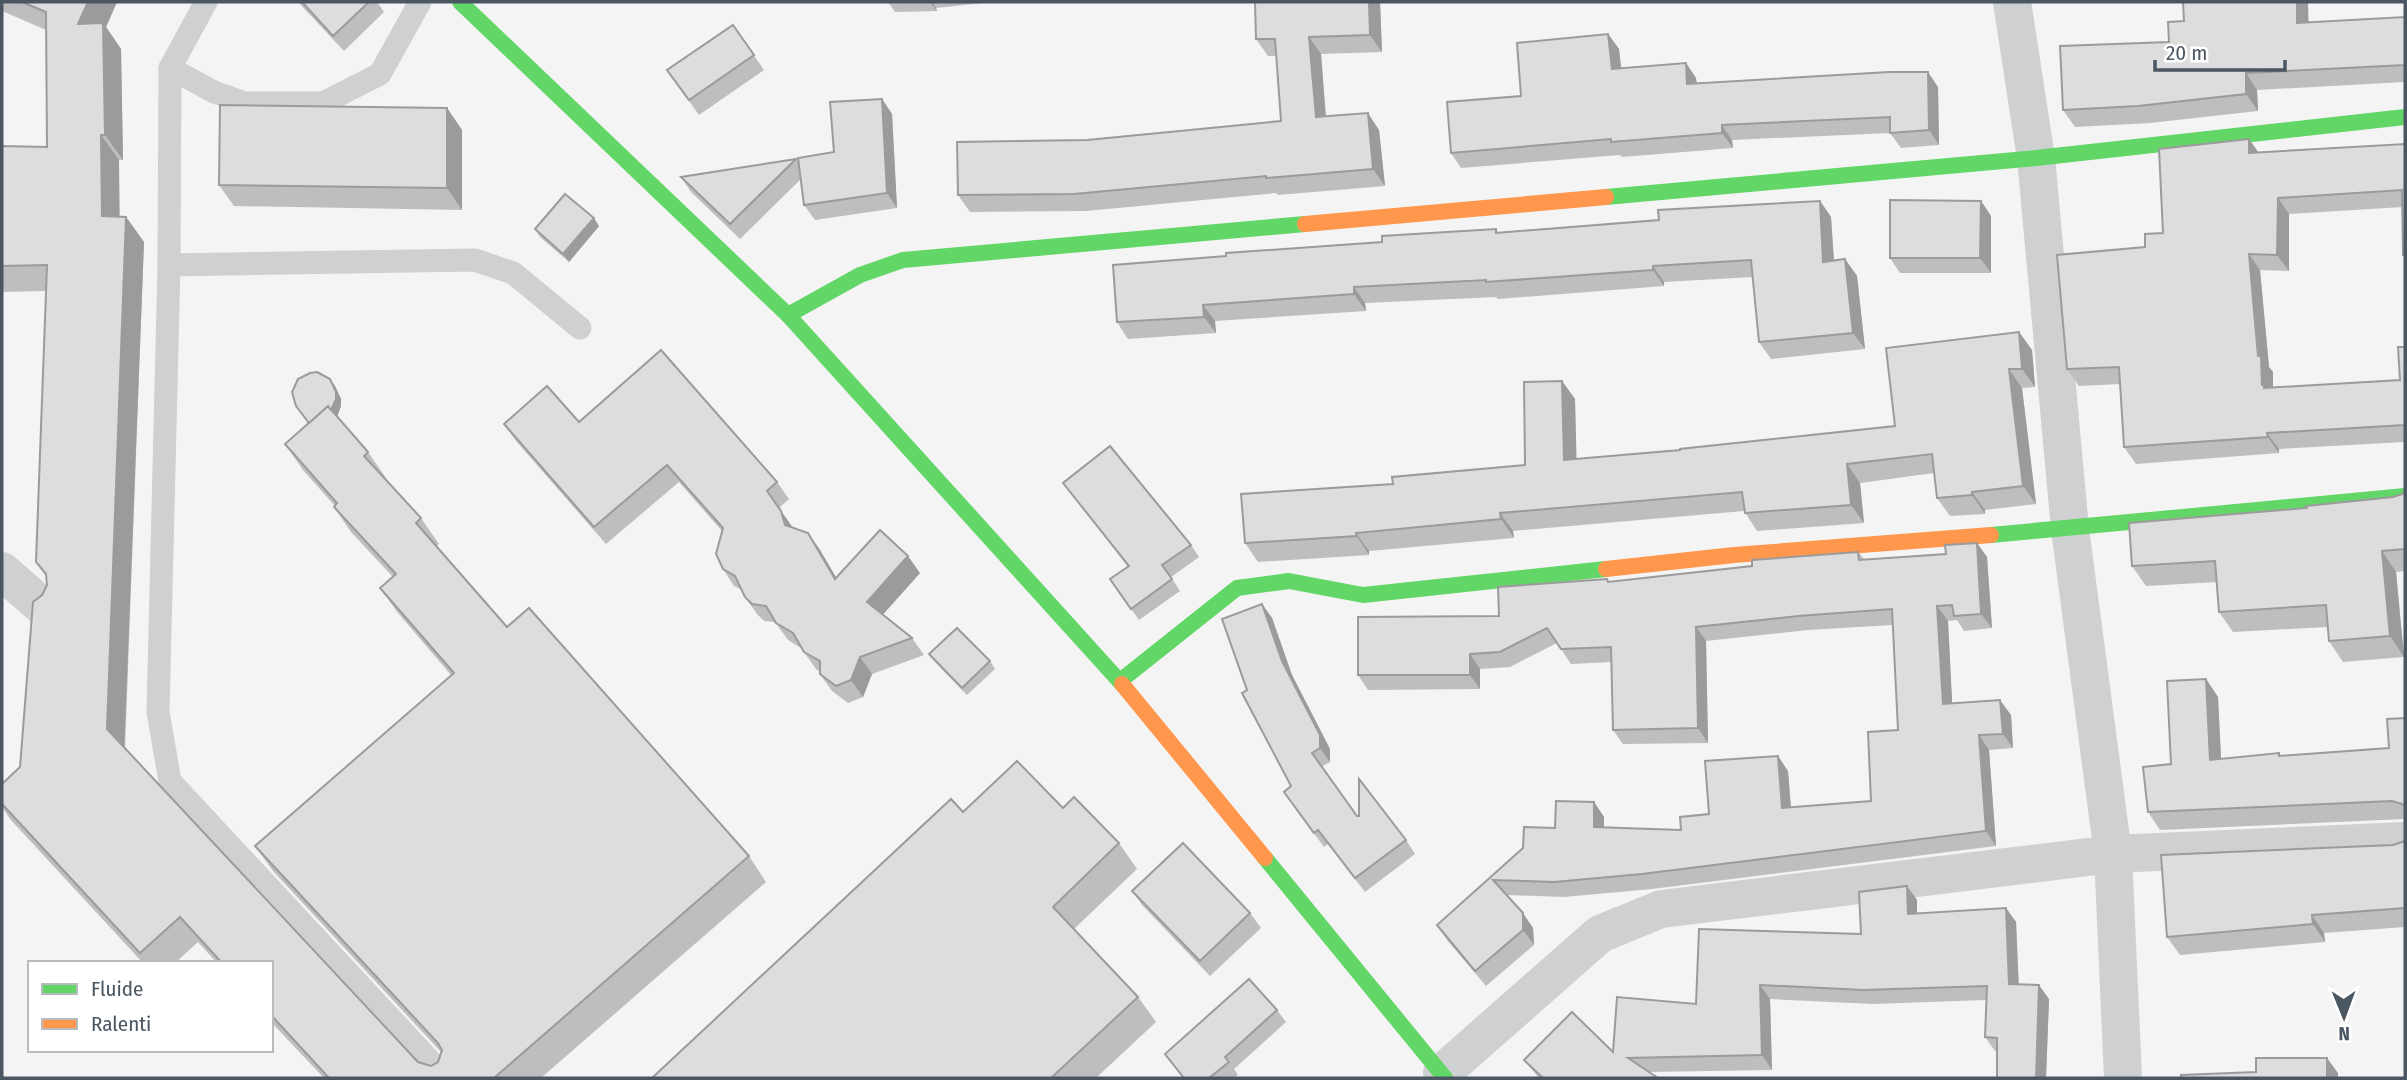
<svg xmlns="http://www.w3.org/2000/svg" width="2407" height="1080" viewBox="0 0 2407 1080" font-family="'Fira Sans Condensed',sans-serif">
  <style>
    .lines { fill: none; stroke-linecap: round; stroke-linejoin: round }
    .lane { stroke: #ced0d2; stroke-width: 23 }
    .street { stroke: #ced0d2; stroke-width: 38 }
    .fast { stroke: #63d668; stroke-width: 16 }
    .slow { stroke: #ff974d; stroke-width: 16 }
    .wall { fill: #bebebf }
    .shaded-wall { fill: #9b9b9b }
    .building { fill: #ddddde; stroke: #9b9b9b; stroke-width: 2 }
  </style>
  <rect width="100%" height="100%" fill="#f4f4f4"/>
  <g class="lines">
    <g class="lane">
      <polyline points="206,2 170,68 169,265 158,712 170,781 446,1078"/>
      <polyline points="170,68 214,92 245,103 323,103 380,74 420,2"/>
      <polyline points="169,265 475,260 513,273 580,328"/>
    </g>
    <g class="street">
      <polyline points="2012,2 2036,158 2070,529 2113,854 2123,1078"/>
      <polyline points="2,571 43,607"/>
      <polyline points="1442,1073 1600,934 1661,909 2113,854 2405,841"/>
    </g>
    <g class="fast">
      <polyline points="460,2 788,315 1122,684"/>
      <polyline points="1606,197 2036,158 2405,117"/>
      <polyline points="788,315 860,275 903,260 1305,224"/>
      <polyline points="1991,535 2405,496"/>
      <polyline points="1120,681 1237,588 1289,581 1363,595 1606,569"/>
      <polyline points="1265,858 1445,1078"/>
    </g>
    <g class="slow">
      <polyline points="1305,224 1606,197"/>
      <polyline points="1606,569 1734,555 1991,535"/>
      <polyline points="1122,684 1265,858"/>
    </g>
  </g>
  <g class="wall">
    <polygon points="2,2 117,2 106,27 121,49 123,160 119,160 119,217 126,217 144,242 125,749 418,1062 431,1066 438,1062 441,1052 273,871 255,846 451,675 398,613 380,588 393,577 351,532 334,507 335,506 303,470 285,444 309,423 330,379 335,386 341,399 341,406 337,417 368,452 386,478 385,479 421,518 439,544 436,546 507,627 749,856 766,882 541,1078 324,1078 271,1022 271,963 217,963 198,942 175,963 143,963 10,819 2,807 2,784 20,767 42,595 47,585 46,576 36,562 46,291 2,292 2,146 47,147 46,30 2,11"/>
    <polygon points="298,2 377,2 384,12 344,51"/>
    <polygon points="888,2 993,2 936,8 937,11 895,12"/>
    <polygon points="1255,2 1380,2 1382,52 1321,54 1326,116 1379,130 1385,186 1278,195 1276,193 1086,211 970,212 958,195 1087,140 1281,121 1276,56 1268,56 1256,39"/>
    <polygon points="2405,17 2405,82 2257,90 2258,111 2150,123 2075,127 2063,110 2169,42 2308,22"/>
    <polygon points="733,25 764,70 699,115 667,70"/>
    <polygon points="1608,34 1619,49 1621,68 1686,63 1696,78 1697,83 1938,87 1939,145 1901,148 1890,133 1732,140 1733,148 1622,157 1620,155 1461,168 1451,153 1521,96"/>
    <polygon points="882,99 892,114 897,208 815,220 804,205 801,179 740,239 691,192 681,177 796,159 798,162 834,152"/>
    <polygon points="447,108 462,130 462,210 234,206 219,185"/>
    <polygon points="2249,139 2259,153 2405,144 2405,257 2403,255 2403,207 2289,214 2289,271 2260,270 2269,367 2273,372 2273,388 2400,380 2405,347 2405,442 2279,449 2279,453 2136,464 2124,447 2120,384 2079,386 2067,369 2145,247 2163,233"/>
    <polygon points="1820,201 1831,217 1834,261 1845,259 1857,276 1865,349 1771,359 1759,342 1753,277 1664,282 1664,286 1498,299 1496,297 1365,303 1366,311 1215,321 1216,333 1128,339 1117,322 1226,256 1382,242 1496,229 1498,232 1659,220"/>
    <polygon points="1981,201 1991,216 1991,273 1900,273 1890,258"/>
    <polygon points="599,226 569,262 540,237 535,229"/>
    <polygon points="2019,332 2032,350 2035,387 2022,388 2036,504 1985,510 1985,514 1950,516 1937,498 1934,473 1860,483 1864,523 1757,531 1744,511 1513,531 1514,538 1369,551 1369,555 1258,562 1245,543 1393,484 1525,465 1562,381 1575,399 1576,459 1680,450 1895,426"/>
    <polygon points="579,422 777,482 789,499 779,508 793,528 808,533 820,550 836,578 920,573 883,614 912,638 924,655 872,674 863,697 848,703 832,691 820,674 820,672 816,669 801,648 788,640 775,622 764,621 757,614 745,597 742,590 734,586 723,569 722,531 679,482 606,544 516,441 504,424"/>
    <polygon points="1063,483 1191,545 1199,557 1171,577 1180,591 1139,620 1110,579 1128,567"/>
    <polygon points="2405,491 2405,571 2396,572 2404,657 2343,662 2329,641 2328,627 2233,632 2219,612 2217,582 2146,586 2132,566 2307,508 2393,497 2403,494"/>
    <polygon points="1977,543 1987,557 1992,628 1964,631 1957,620 1948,621 1952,704 2011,715 2013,748 1989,750 1996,846 1652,889 1564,897 1507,895 1533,928 1534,945 1486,986 1447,940 1437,925 1555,828 1594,802 1604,817 1604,827 1681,830 1788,771 1791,807 1871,801 1898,730 1893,625 1808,630 1706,641 1708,743 1623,744 1613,730 1612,662 1571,664 1557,643 1510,667 1480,669 1480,689 1368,690 1358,675 1499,616 1607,579 1609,582 1752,566 1858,552 1864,559 1946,554"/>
    <polygon points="1262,604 1272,618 1292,675 1330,749 1330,762 1321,767 1357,816 1406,840 1415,854 1365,892 1328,844 1324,847 1284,792 1291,786 1247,690"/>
    <polygon points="929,654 990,661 995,669 967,695 935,662"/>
    <polygon points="2206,679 2218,697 2221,759 2281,756 2389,748 2405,718 2405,819 2160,830 2148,812 2171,764"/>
    <polygon points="1063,808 1119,843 1137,869 1074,929 1138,997 1156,1022 1096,1078 652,1078 963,812"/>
    <polygon points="2405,841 2405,927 2324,933 2325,942 2180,955 2167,937"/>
    <polygon points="1907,886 1917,900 1917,913 2006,908 2016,922 2019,984 2049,999 2046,1078 1997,1078 1997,1051 1995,1051 1985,1037 1986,1000 1873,1004 1770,999 1772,1070 1648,1072 1658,1078 1539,1078 1524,1060 1613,1052 1696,1004 1861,934"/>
    <polygon points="1132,891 1250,913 1261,928 1210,976 1143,906"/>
    <polygon points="1277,1010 1286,1022 1234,1069 1238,1075 1233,1078 1183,1078 1165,1054"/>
  </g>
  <g class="shaded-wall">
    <polygon points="88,2 117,2 106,27 121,49 123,160 105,135 78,24"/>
    <polygon points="930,2 932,2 936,8 937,11"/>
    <polygon points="1369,2 1380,2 1382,52 1370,35"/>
    <polygon points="2297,2 2308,2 2309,40 2297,23"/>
    <polygon points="1608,34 1619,49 1623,84 1612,69"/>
    <polygon points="1309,37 1321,54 1327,134 1316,117"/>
    <polygon points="1686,63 1696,78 1697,99 1687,84"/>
    <polygon points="1928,72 1938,87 1939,145 1929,130"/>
    <polygon points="2246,73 2257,90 2258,111 2246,94"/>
    <polygon points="882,99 892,114 897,208 887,193"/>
    <polygon points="447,108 462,130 462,210 447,188"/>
    <polygon points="1368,113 1379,130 1385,186 1373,169"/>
    <polygon points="1722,125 1732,140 1733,148 1722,133"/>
    <polygon points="101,135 119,160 120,241 102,216"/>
    <polygon points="2249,139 2260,155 2249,153"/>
    <polygon points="2278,198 2289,214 2289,271 2277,255"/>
    <polygon points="1820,201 1831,217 1835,278 1823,262"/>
    <polygon points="1981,201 1991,216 1991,273 1980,258"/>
    <polygon points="126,217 144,242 124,755 107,729"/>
    <polygon points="594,218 599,226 569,262 563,254"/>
    <polygon points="2249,254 2260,270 2269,367 2273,372 2273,398 2262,385"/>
    <polygon points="1845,259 1857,276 1865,349 1853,333"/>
    <polygon points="1653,266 1664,282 1664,286 1653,270"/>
    <polygon points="1354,287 1365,303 1366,311 1354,294"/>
    <polygon points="1203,305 1215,321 1216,333 1204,317"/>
    <polygon points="2019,332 2032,350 2035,387 2022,369"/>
    <polygon points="2009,369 2022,388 2036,504 2023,486"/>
    <polygon points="330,379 335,386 341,399 341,406 326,445"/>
    <polygon points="1562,381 1575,399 1577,478 1564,460"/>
    <polygon points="2267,433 2279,449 2279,453 2268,437"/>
    <polygon points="1847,464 1860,483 1864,523 1851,505"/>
    <polygon points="1972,492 1985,510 1985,514 1972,495"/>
    <polygon points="781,511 793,528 785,525"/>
    <polygon points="1500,513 1513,531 1514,538 1501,519"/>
    <polygon points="808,533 820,550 847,596 835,579"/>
    <polygon points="1356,533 1369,551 1369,555 1357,536"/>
    <polygon points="1977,543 1987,557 1992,628 1981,614"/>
    <polygon points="2382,551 2396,572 2404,657 2390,636"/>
    <polygon points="908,556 920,573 879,619 867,602"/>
    <polygon points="1262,604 1272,618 1292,675 1330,749 1330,762 1320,748 1282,661"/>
    <polygon points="1937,606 1948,621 1953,719 1943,704"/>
    <polygon points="1696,627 1706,641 1708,743 1698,728"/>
    <polygon points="1470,654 1480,669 1480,689 1470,675"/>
    <polygon points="860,657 872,674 863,697 851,680"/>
    <polygon points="2206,679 2218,697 2222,778 2210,760"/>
    <polygon points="2000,700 2011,715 2013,748 2003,734"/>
    <polygon points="1979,735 1989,750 1996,846 1986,831"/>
    <polygon points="1778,756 1788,771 1792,823 1782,808"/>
    <polygon points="1594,802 1604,817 1604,842 1594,827"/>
    <polygon points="1907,886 1917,900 1917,928 1908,914"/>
    <polygon points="2006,908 2016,922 2019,998 2009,984"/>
    <polygon points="1523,913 1533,928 1534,945 1523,930"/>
    <polygon points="2312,915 2324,933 2325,942 2313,924"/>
    <polygon points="1760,985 1770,999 1772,1070 1762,1055"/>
    <polygon points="2039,985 2049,999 2046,1078 2036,1078"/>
    <polygon points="2327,1058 2338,1073 2338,1078 2327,1078"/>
  </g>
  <g class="building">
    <polygon points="22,2 88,2 78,24 103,23 105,135 101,135 102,216 126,217 107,729 418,1062 431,1066 438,1062 442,1050 438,1043 255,846 454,673 380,588 396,574 334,507 337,503 285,444 328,406 368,452 364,456 421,518 416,523 507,627 529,608 749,856 494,1078 329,1078 271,1015 271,963 222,963 180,917 140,953 2,804 2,784 20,767 33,602 42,595 47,585 46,574 36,562 47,265 2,266 2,146 47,147 46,12"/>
    <polygon points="302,2 369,2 333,36"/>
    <polygon points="1255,2 1369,2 1370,35 1309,37 1316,117 1368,113 1373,169 1266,178 1266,176 1074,194 958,195 957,142 1087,140 1281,121 1275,39 1256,39"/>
    <polygon points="2183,2 2297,2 2297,23 2405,17 2405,65 2246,73 2246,94 2138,106 2063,110 2060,46 2169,42 2168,22 2184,21"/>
    <polygon points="733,25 754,55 689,100 667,70"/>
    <polygon points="1608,34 1612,69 1686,63 1687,84 1889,72 1928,72 1929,130 1890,133 1890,117 1722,125 1722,133 1611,142 1611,139 1451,153 1447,102 1521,96 1517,43"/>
    <polygon points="882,99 887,193 804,205 798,158 834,152 830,102"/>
    <polygon points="220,105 447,108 447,188 219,185"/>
    <polygon points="2249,139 2249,153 2405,144 2405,255 2403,255 2402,190 2278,198 2277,255 2249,254 2258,356 2261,356 2262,385 2264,385 2264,388 2400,380 2398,347 2405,347 2405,425 2267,433 2268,437 2124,447 2119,367 2067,369 2057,255 2145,247 2145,234 2163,233 2159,149"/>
    <polygon points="796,159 730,224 681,177"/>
    <polygon points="565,194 594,218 563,254 535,229"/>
    <polygon points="1890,200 1981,201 1980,258 1890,258"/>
    <polygon points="1820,201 1823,262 1845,259 1853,333 1759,342 1751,260 1653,266 1653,270 1486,282 1486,280 1354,287 1354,294 1203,305 1204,317 1117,322 1113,265 1226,256 1226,253 1382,242 1382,236 1496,229 1496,233 1659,220 1658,210"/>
    <polygon points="2019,332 2022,369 2009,369 2023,486 1972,492 1972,495 1937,498 1932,454 1847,464 1851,505 1745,513 1742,492 1500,513 1501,519 1356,533 1357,536 1245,543 1241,494 1393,484 1392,477 1525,465 1524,382 1562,381 1564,460 1680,450 1680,449 1895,426 1886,348"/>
    <polygon points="661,350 777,482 767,491 781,511 785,525 808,533 835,579 880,530 908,556 867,602 912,638 860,657 851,680 836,686 820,674 820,661 804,652 793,633 776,623 766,606 752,604 745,597 735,576 723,569 716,554 723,528 667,465 594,527 504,424 547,386 579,422"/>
    <polygon points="317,372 330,379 336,392 336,399 331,410 328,406 309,423 296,406 292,392 298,379 310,373"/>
    <polygon points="1110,446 1191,545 1162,565 1172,579 1131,609 1110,579 1129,566 1063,483"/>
    <polygon points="2405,491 2405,549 2382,551 2390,636 2329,641 2326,605 2219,612 2215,561 2132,566 2129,523 2307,508 2306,506 2393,497 2403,494"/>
    <polygon points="1977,543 1981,614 1954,616 1952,605 1937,606 1943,704 2000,700 2003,734 1979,735 1986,831 1642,874 1554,882 1493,880 1523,913 1523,930 1475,971 1437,925 1523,848 1524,827 1555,828 1556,801 1594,802 1594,827 1681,830 1680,817 1709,814 1705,761 1778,756 1782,808 1871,801 1868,732 1898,730 1892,609 1798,616 1696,627 1698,728 1613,730 1611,647 1561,649 1547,628 1500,652 1470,654 1470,675 1358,675 1358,617 1499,616 1498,587 1607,579 1608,582 1752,566 1752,560 1858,552 1859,560 1946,554 1945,545"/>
    <polygon points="1262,604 1282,661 1320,735 1320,748 1312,753 1357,816 1359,816 1359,779 1406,840 1355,878 1318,830 1314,833 1284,792 1291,786 1242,693 1247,690 1222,619"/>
    <polygon points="957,628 990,661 962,688 929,654"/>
    <polygon points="2206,679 2210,760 2279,753 2279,756 2389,748 2387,719 2405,718 2405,806 2402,804 2392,801 2148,812 2143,767 2171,764 2167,681"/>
    <polygon points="1017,761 1063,808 1074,797 1119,843 1053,907 1138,997 1051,1078 652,1078 951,799 963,812"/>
    <polygon points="2405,841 2405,908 2312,915 2313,924 2167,937 2161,855 2393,845"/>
    <polygon points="1183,843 1250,913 1200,961 1132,891"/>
    <polygon points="1907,886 1908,914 2006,908 2009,984 2039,985 2036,1078 1997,1078 1997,1038 1985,1037 1987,986 1863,990 1760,985 1762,1055 1628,1058 1658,1078 1543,1078 1524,1060 1572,1012 1613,1052 1617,997 1696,1004 1699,929 1861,934 1859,892"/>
    <polygon points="1249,979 1277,1010 1225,1057 1229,1062 1209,1078 1184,1078 1165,1054"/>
    <polygon points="2256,1058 2327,1058 2327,1078 2181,1078 2181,1075 2256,1072"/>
  </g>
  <rect width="2407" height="1080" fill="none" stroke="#4a5661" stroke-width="7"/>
  <rect x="28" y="961" width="245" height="91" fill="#ffffff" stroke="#b7bbc0" stroke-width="2"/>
  <rect x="42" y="984" width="35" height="10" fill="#63d668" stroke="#b7bbc0" stroke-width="2"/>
  <text x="91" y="996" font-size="21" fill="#4a5661">Fluide</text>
  <rect x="42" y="1019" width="35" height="10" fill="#ff974d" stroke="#b7bbc0" stroke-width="2"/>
  <text x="91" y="1031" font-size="21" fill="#4a5661">Ralenti</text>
  <g transform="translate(2344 1017) rotate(179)" stroke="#ffffff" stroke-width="5" paint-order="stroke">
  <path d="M0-5L12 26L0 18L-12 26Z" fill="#4a5661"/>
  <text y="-10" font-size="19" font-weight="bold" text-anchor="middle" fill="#4a5661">N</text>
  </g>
  <path d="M2155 60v10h130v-10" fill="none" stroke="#4a5661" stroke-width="3.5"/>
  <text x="2166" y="60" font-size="21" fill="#4a5661" stroke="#ffffff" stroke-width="5" paint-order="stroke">20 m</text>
</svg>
